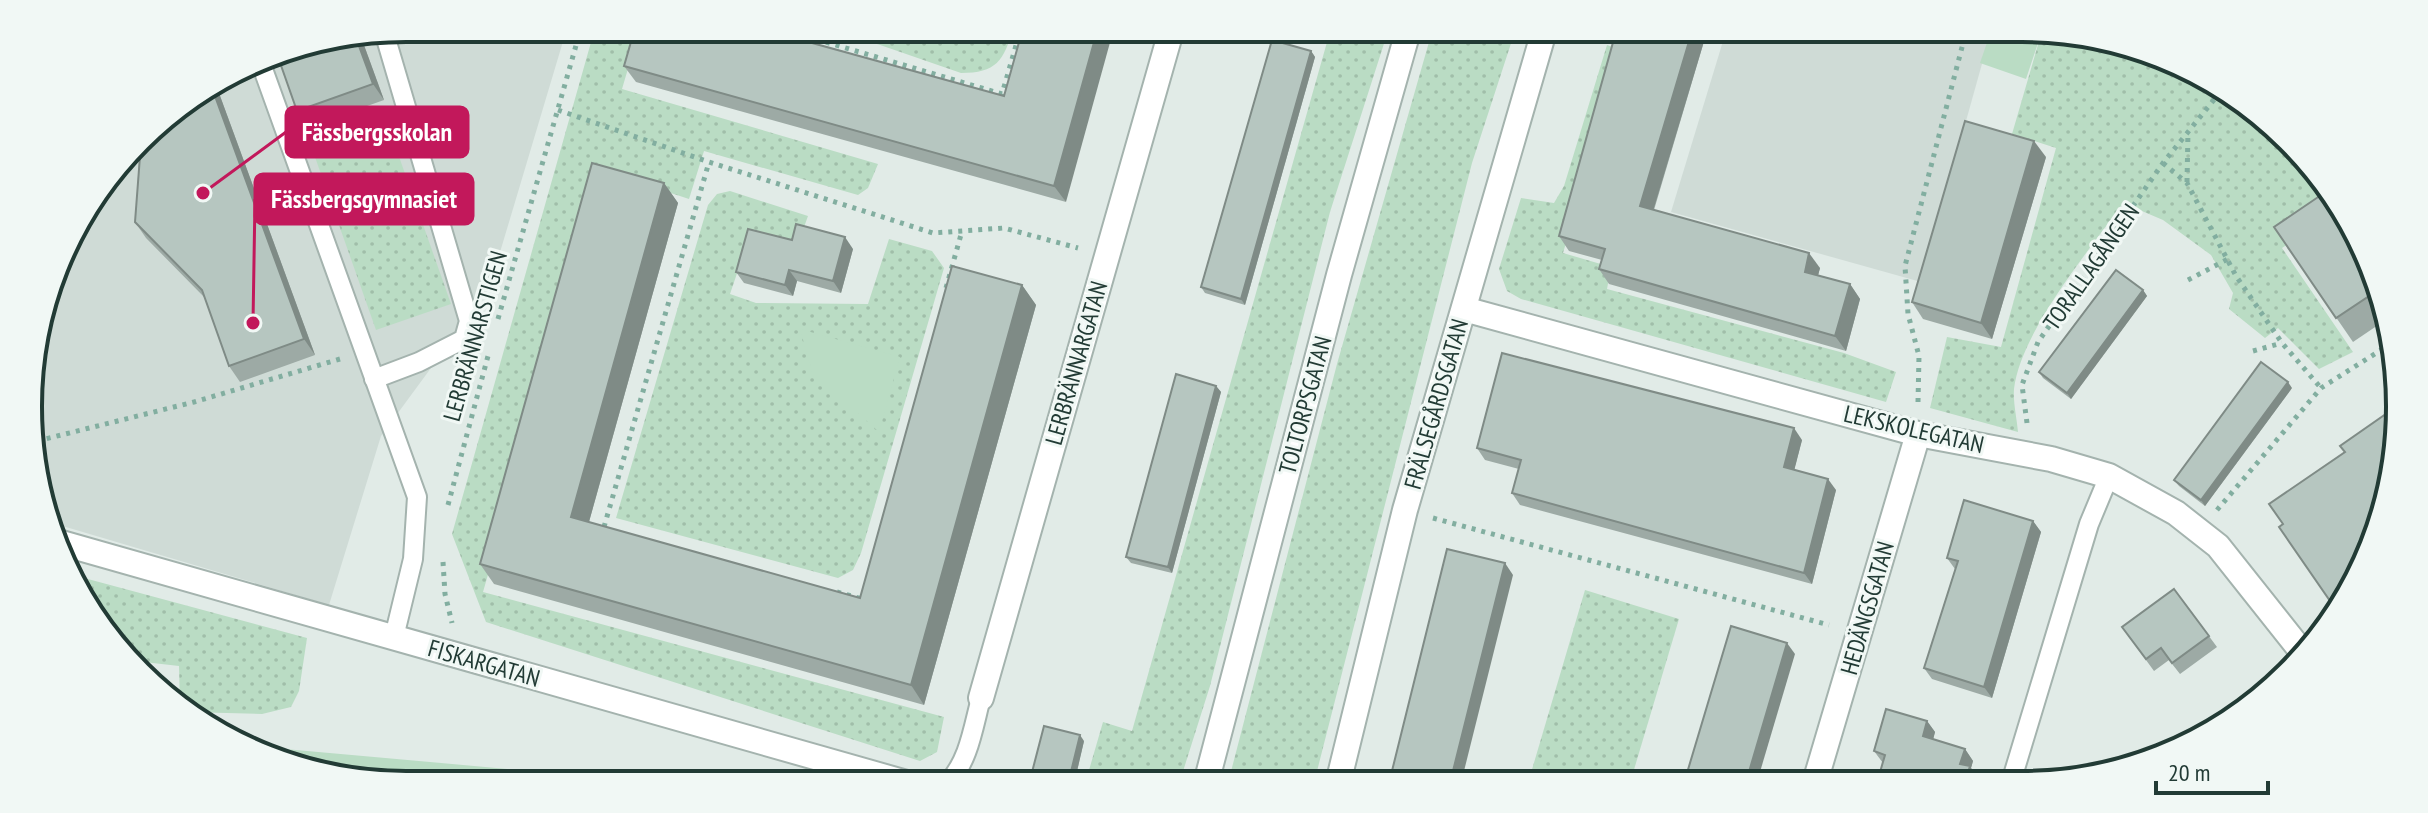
<svg xmlns="http://www.w3.org/2000/svg" width="2428" height="813" viewBox="0 0 2428 813" font-family="'PT Sans Narrow',sans-serif">
  <style>
    .built { fill: #cfdbd6 }
    .grass { fill: url(#grass-dots) }
    .park { fill: #badcc4 }
    .lines { fill: none; stroke-linecap: round; stroke-linejoin: round }
    .service-casing { stroke: #a4b3ae; stroke-width: 22 }
    .minor-casing { stroke: #a4b3ae; stroke-width: 28 }
    .tertiary-casing { stroke: #a4b3ae; stroke-width: 28 }
    .path { stroke: #82aea0; stroke-width: 5; stroke-dasharray: 4 6; stroke-linecap: butt }
    .service { stroke: #fff; stroke-width: 18 }
    .minor { stroke: #fff; stroke-width: 24 }
    .tertiary { stroke: #fff; stroke-width: 24 }
    .wall { fill: #9daaa5 }
    .shaded-wall { fill: #7f8b86 }
    .building { fill: #b6c6c0; stroke: #7f8b86; stroke-width: 2 }
    .labels { text-anchor: middle; dominant-baseline: central; stroke-width: 6; stroke-linejoin: round; paint-order: stroke }
    .street-label { font-size: 24px; fill: #223b35; stroke: #f1f8f5 }
    .rim { fill: none; stroke: #223b35; stroke-width: 4 }
    .leader { fill: none; stroke: #c2185b; stroke-width: 3 }
    .callout-dot { fill: #c2185b; stroke: #f1f8f5; stroke-width: 3 }
    .callout { fill: #c2185b; stroke: #c2185b; stroke-width: 3 }
    .callout-label { font-size: 26px; text-anchor: middle; font-weight: bold; fill: #fff }
  </style>
  <defs>
    <pattern id="grass-dots" width="8" height="8" patternUnits="userSpaceOnUse" patternTransform="scale(2)"><rect width="8" height="8" fill="#badcc4"/><path d="M2 2h.1M6 6h.1" fill="none" stroke="#a0bea9" stroke-width="1.8" stroke-linecap="round"/></pattern>
  </defs>
  <rect width="100%" height="100%" fill="#e1ebe7"/>
  <g class="built">
    <polygon points="407,28 567,28 489,289 381,436 329,605 49,522 41,504 31,358 67,239 157,122 262,57"/>
    <polygon points="1727,28 1992,28 1921,282 1671,212"/>
  </g>
  <g class="grass">
    <polygon points="509,28 541,28 538,35 514,42"/>
    <polygon points="595,28 640,28 622,89 878,164 868,188 858,195 704,151 689,199 604,171 483,592 944,717 937,752 920,761 486,622 452,534"/>
    <path d="M831 28H1013C1004 61 996 73 961 73Z"/>
    <polygon points="1331,28 1389,28 1330,212 1210,686 1179,784 1085,784 1103,722 1132,731"/>
    <polygon points="1433,28 1516,28 1472,163 1314,783 1228,783 1337,364"/>
    <path d="M2042 31 2119 41 2252 106 2342 209 2282 248 2353 352 2319 369 2278 328 2265 338 2229 309 2233 293 2211 255 2163 220 2123 203C2089 251 2021 331 2014 389 2013 403 2017 419 2018 432L1930 408 1947 337 2001 347 2056 148 2012 134Z"/>
    <polygon points="1607,45 1623,51 1563,253 1611,267 1607,289 1844,353 1896,372 1886,402 1521,299 1507,291 1499,269 1521,198 1554,203 1564,186"/>
    <polygon points="390,131 451,304 376,330 315,157"/>
    <polygon points="730,191 808,216 798,244 750,235 730,294 756,303 868,304 889,239 932,251 944,268 861,553 853,570 838,578 616,518 708,205 717,194"/>
    <polygon points="73,575 307,638 299,691 291,707 262,714 187,712 180,705 179,666 135,661 92,617"/>
    <polygon points="1585,590 1679,619 1630,783 1528,783"/>
  </g>
  <g class="park">
    <polygon points="1992,28 2042,31 2026,79 1980,63"/>
    <polygon points="800,329 900,357 879,432 812,372"/>
    <polygon points="251,746 676,784 406,785 309,772"/>
  </g>
  <g class="lines">
    <defs>
      <g id="service">
        <polyline points="259,58 417,497 413,559 394,637"/>
        <polyline points="374,379 419,362 464,339 469,321 384,32"/>
        <polyline points="2011,782 2089,524 2109,476"/>
        <path d="M947 784C969 761 973 728 981 698"/>
      </g>
      <g id="minor">
        <polyline points="1464,309 1918,434 2051,459 2109,476 2176,513 2218,546 2303,653"/>
        <polyline points="58,542 910,784"/>
        <polyline points="981,698 1172,28"/>
        <polyline points="1815,782 1918,434"/>
        <polyline points="1338,783 1405,510 1545,28"/>
      </g>
      <polyline id="tertiary" points="1206,783 1339,275 1409,28"/>
    </defs>
    <use href="#service" class="service-casing"/>
    <use href="#minor" class="minor-casing"/>
    <use href="#tertiary" class="tertiary-casing"/>
    <g class="path">
      <polyline points="778,28 1002,94 1021,28"/>
      <polyline points="558,110 709,162 933,233 1004,228 1078,248"/>
      <polyline points="2163,163 2187,183 2236,276 2282,343 2321,388"/>
      <polyline points="2187,182 2188,132"/>
      <polyline points="2188,280 2228,259"/>
      <polyline points="946,288 962,231"/>
      <polyline points="498,319 581,28"/>
      <polyline points="2253,351 2282,343"/>
      <polyline points="1918,402 1919,356 1908,314 1905,266 1967,28"/>
      <polyline points="2027,423 2022,385 2038,342 2163,163 2221,91"/>
      <polyline points="37,441 194,402 340,359"/>
      <polyline points="448,505 488,356"/>
      <polyline points="2217,510 2321,388 2392,343"/>
      <polyline points="1433,518 1829,625"/>
      <polyline points="604,527 709,162"/>
      <polyline points="443,562 445,594 452,623"/>
      <polyline points="837,592 862,599 863,595"/>
    </g>
    <use href="#service" class="service"/>
    <use href="#minor" class="minor"/>
    <use href="#tertiary" class="tertiary"/>
  </g>
  <g class="wall">
    <polygon points="1617,28 1708,28 1654,210 1820,268 1818,275 1850,284 1860,299 1846,351 1609,284 1599,269 1602,260 1569,251 1559,236"/>
    <polygon points="361,37 384,100 308,127 297,111"/>
    <polygon points="1311,51 1315,57 1245,305 1205,293 1201,287"/>
    <polygon points="624,66 1004,96 1066,202 636,82"/>
    <polygon points="216,85 315,355 240,382 229,366 205,298 146,238 135,222 140,146 137,148 157,122"/>
    <polygon points="2046,157 1992,339 1923,319 1912,302"/>
    <polygon points="664,183 678,203 589,522 860,598 1022,285 1036,305 924,705 494,584 480,564"/>
    <polygon points="2349,217 2384,321 2353,342 2274,227"/>
    <polygon points="792,240 853,249 841,293 797,281 793,296 744,283 736,272"/>
    <polygon points="2143,290 2147,296 2071,399 2043,378 2039,372"/>
    <polygon points="32,363 42,392 34,396"/>
    <polygon points="1216,386 1221,392 1172,573 1131,563 1126,557"/>
    <polygon points="2292,388 2205,506 2179,486 2174,480"/>
    <polygon points="1802,440 1794,470 1836,490 1812,584 1520,505 1512,493 1519,469 1485,460 1477,448"/>
    <polygon points="2033,521 2041,532 1992,698 1932,679 1924,668 1955,569 1947,558"/>
    <polygon points="2174,589 2217,647 2180,674 2169,660 2154,671 2122,627"/>
    <polygon points="1927,721 1935,732 1933,739 1965,749 1973,761 1971,768 1978,778 1977,782 1880,782 1878,779 1883,763 1874,751"/>
    <polygon points="1084,741 1074,784 1043,784 1035,782 1031,776"/>
  </g>
  <g class="shaded-wall">
    <polygon points="1098,28 1114,28 1066,202 1054,186"/>
    <polygon points="1693,28 1708,28 1650,221 1640,206"/>
    <polygon points="361,37 384,100 373,84 356,38"/>
    <polygon points="1311,51 1315,57 1245,305 1241,299"/>
    <polygon points="216,85 315,355 304,339 212,88"/>
    <polygon points="2034,141 2046,157 1992,339 1981,323"/>
    <polygon points="664,183 678,203 585,536 571,517"/>
    <polygon points="845,237 853,249 841,293 833,281"/>
    <polygon points="1809,253 1820,268 1815,287 1805,272"/>
    <polygon points="789,270 797,281 793,296 785,285"/>
    <polygon points="1850,284 1860,299 1846,351 1835,336"/>
    <polygon points="1022,285 1036,305 924,705 911,685"/>
    <polygon points="2143,290 2147,296 2071,399 2067,393"/>
    <polygon points="32,363 42,392 33,378"/>
    <polygon points="2288,382 2292,388 2205,506 2201,500"/>
    <polygon points="1216,386 1221,392 1172,573 1168,567"/>
    <polygon points="1794,428 1802,440 1792,479 1784,467"/>
    <polygon points="1828,479 1836,490 1812,584 1804,573"/>
    <polygon points="2033,521 2041,532 1992,698 1984,687"/>
    <polygon points="1505,563 1513,575 1461,783 1450,783"/>
    <polygon points="1787,643 1795,654 1757,782 1746,782"/>
    <polygon points="1927,721 1935,732 1931,748 1923,736"/>
    <polygon points="1080,735 1084,741 1074,784 1068,784"/>
    <polygon points="1965,749 1973,761 1971,768 1978,778 1977,782 1965,782 1960,764"/>
  </g>
  <g class="building">
    <polygon points="635,28 758,28 1004,96 1023,28 1098,28 1054,186 624,66"/>
    <polygon points="1617,28 1693,28 1640,206 1809,253 1805,272 1850,284 1835,336 1599,269 1605,249 1559,236"/>
    <polygon points="356,38 373,84 297,111 277,54"/>
    <polygon points="1272,40 1311,51 1241,299 1201,287"/>
    <polygon points="212,88 304,339 229,366 202,290 135,222 141,143 157,122"/>
    <polygon points="1965,121 2034,141 1981,323 1912,302"/>
    <polygon points="592,163 664,183 571,517 860,598 952,266 1022,285 911,685 480,564"/>
    <polygon points="2327,191 2349,217 2375,292 2336,318 2274,227"/>
    <polygon points="796,224 845,237 833,281 789,270 785,285 736,272 748,229 792,240"/>
    <polygon points="2116,270 2143,290 2067,393 2039,372"/>
    <polygon points="1502,353 1794,428 1784,467 1828,479 1804,573 1512,493 1521,460 1477,448"/>
    <polygon points="2261,362 2288,382 2201,500 2174,480"/>
    <polygon points="1176,374 1216,386 1168,567 1126,557"/>
    <polygon points="2393,409 2387,504 2383,515 2379,517 2381,520 2349,596 2337,611 2279,527 2283,524 2269,504 2345,452 2340,446"/>
    <polygon points="1964,500 2033,521 1984,687 1924,668 1958,561 1947,558"/>
    <polygon points="1447,549 1505,563 1450,783 1389,783"/>
    <polygon points="2174,589 2209,636 2172,663 2161,648 2146,659 2122,627"/>
    <polygon points="1731,626 1787,643 1746,782 1684,783"/>
    <polygon points="1886,709 1927,721 1923,736 1965,749 1960,764 1970,766 1965,782 1888,782 1878,779 1885,755 1874,751"/>
    <polygon points="1044,726 1080,735 1068,784 1063,784 1031,776"/>
    <polygon points="2084,769 2098,773 2082,778"/>
  </g>
  <g class="labels">
    <g class="street-label">
      <text transform="translate(2091 267) rotate(-55)">TORALLAGÅNGEN</text>
      <text transform="translate(475 336) rotate(-74)">LERBRÄNNARSTIGEN</text>
      <text transform="translate(1076 363) rotate(-74)">LERBRÄNNARGATAN</text>
      <text transform="translate(1436 404) rotate(-74)">FRÄLSEGÅRDSGATAN</text>
      <text transform="translate(1305 405) rotate(-75)">TOLTORPSGATAN</text>
      <text transform="translate(1914 429) rotate(13)">LEKSKOLEGATAN</text>
      <text transform="translate(1867 608) rotate(-74)">HEDÄNGSGATAN</text>
      <text transform="translate(484 663) rotate(16)">FISKARGATAN</text>
    </g>
  </g>
  <path d="M0 0H2428V813H0ZM406 42H2022A364 364 0 0 1 2386 406V407A364 364 0 0 1 2022 771H406A364 364 0 0 1 42 407V406A364 364 0 0 1 406 42Z" fill="#f1f8f5" fill-rule="evenodd"/>
  <path class="rim" d="M406 42H2022A364 364 0 0 1 2386 406V407A364 364 0 0 1 2022 771H406A364 364 0 0 1 42 407V406A364 364 0 0 1 406 42Z"/>
  <path class="leader" d="M203 193L286 132M253 323L255 199"/>
  <g class="callout-dot">
    <circle cx="203" cy="193" r="8"/>
    <circle cx="253" cy="323" r="8"/>
  </g>
  <g class="callout">
    <rect x="286" y="107" width="182" height="50" rx="8"/>
    <rect x="255" y="174" width="218" height="50" rx="8"/>
  </g>
  <g class="callout-label">
    <text x="377" y="141">Fässbergsskolan</text>
    <text x="364" y="208">Fässbergsgymnasiet</text>
  </g>
  <path d="M2156 781v12h112v-12" fill="none" stroke="#223b35" stroke-width="4"/>
  <text x="2168" y="781" font-size="24" fill="#223b35" stroke="#f1f8f5" stroke-width="6" paint-order="stroke">20 m</text>
</svg>
